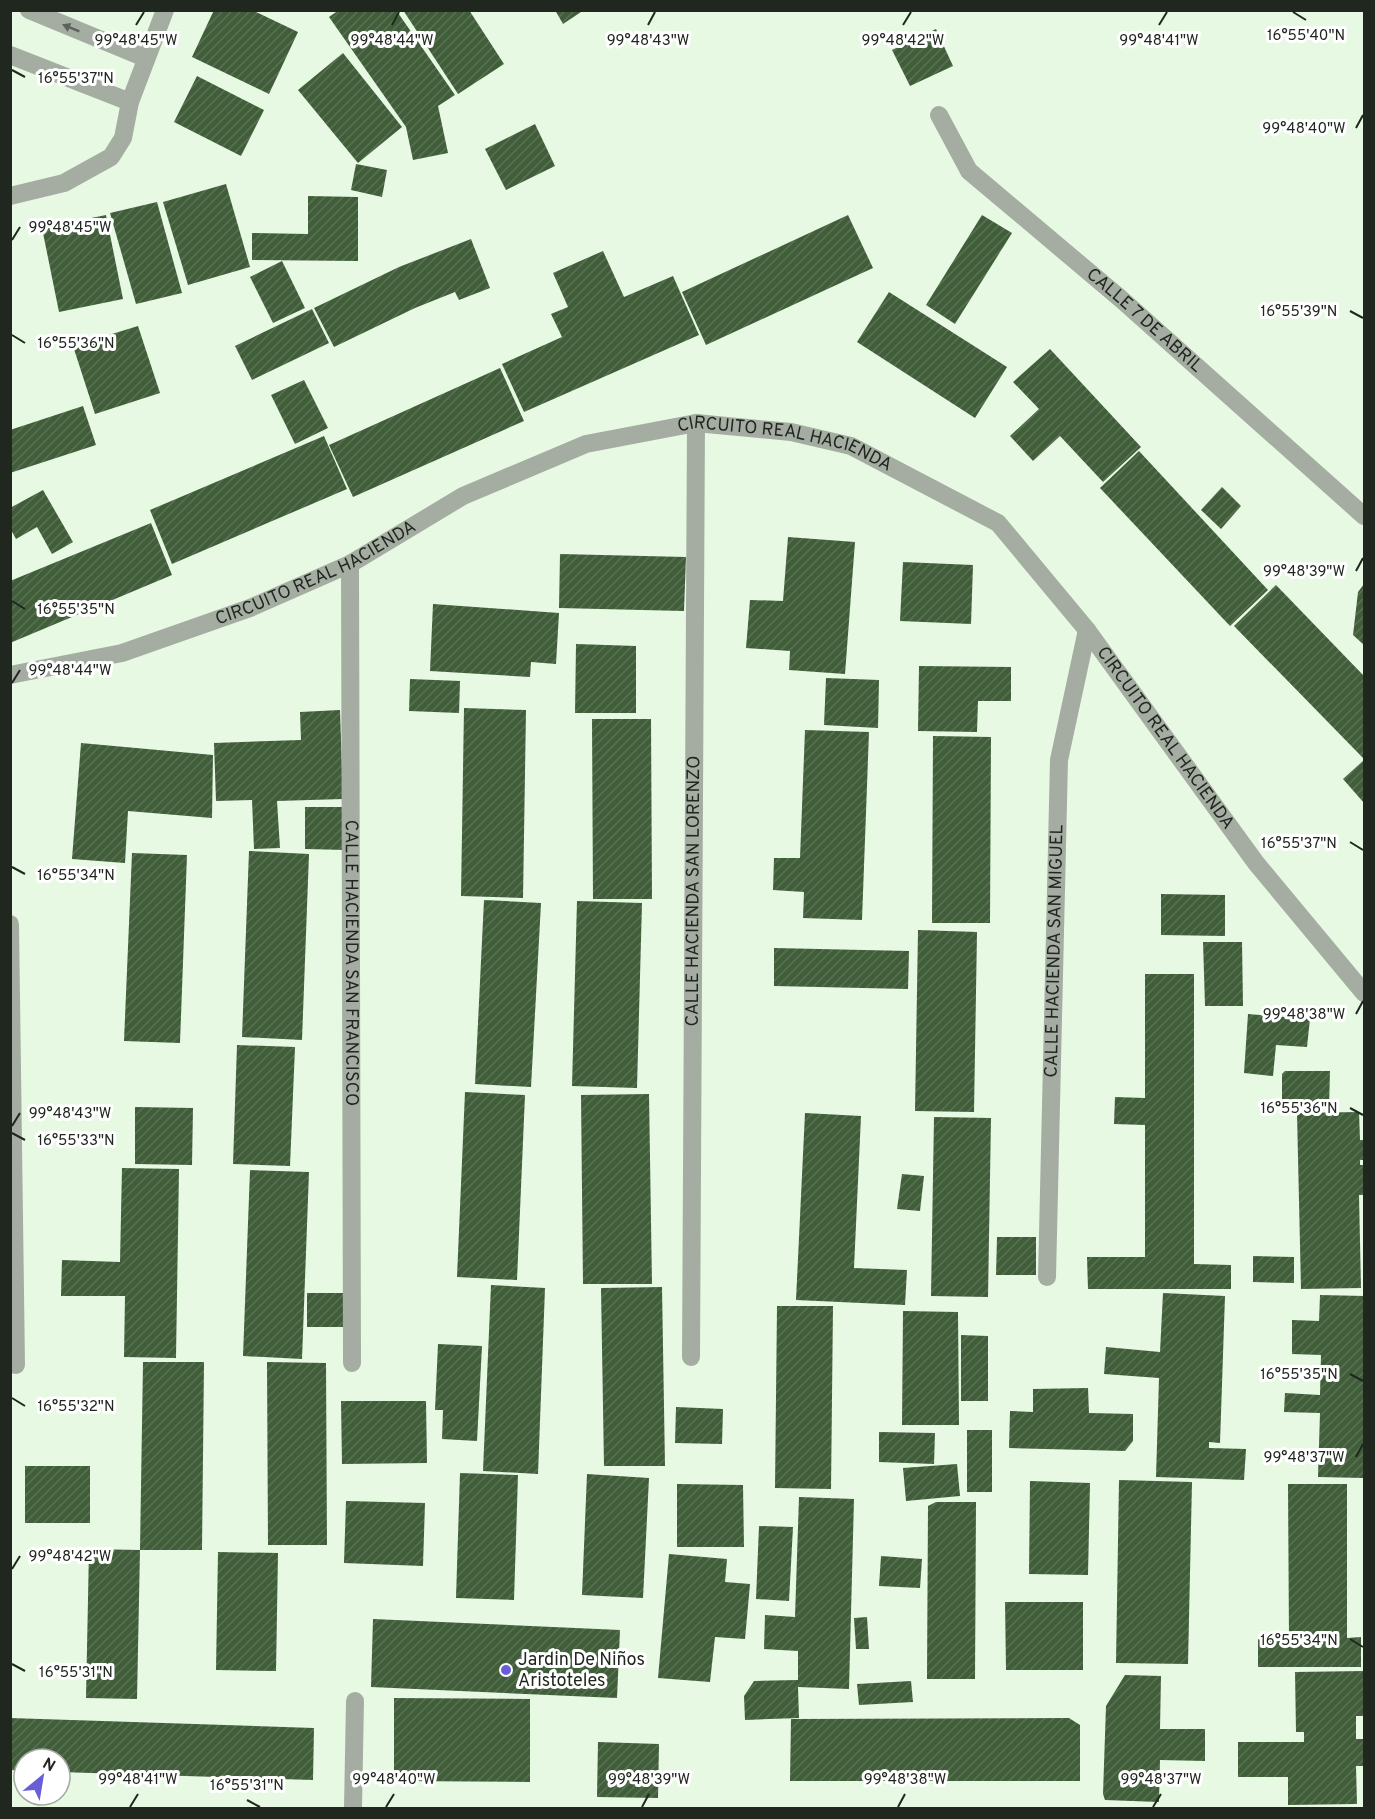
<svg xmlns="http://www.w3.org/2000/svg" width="1375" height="1819" viewBox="0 0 1375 1819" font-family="Overpass,sans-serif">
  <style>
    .building { fill: url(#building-hatch) }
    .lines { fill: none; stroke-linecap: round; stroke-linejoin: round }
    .minor { stroke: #a5ada3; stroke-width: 18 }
    .oneway { fill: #5c635a }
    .ticks { fill: none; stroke: #20271f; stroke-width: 2 }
    .poi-dot { fill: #695ed8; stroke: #fff; stroke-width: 2 }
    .labels { text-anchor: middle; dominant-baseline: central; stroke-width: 6; stroke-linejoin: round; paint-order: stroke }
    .street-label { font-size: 18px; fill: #20271f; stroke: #fff }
    .poi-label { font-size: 18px; fill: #20271f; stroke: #fff; text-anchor: start }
    .ticks-label { font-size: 15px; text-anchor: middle; fill: #20271f; stroke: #fff; stroke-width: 6; stroke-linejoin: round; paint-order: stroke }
  </style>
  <defs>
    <pattern id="building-hatch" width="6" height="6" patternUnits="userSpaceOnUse" patternTransform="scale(1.5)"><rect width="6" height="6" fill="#415e3a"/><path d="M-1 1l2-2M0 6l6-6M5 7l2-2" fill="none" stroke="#5a7154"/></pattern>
  </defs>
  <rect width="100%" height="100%" fill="#e7f9e3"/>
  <g class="building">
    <polygon points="214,10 252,10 298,32 269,94 192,57"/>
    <polygon points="339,10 396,10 455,95 438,106 448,153 413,160 406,127 329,17"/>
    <polygon points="403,10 469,10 504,64 458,94"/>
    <polygon points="555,10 584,10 563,24"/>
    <polygon points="936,29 953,66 910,86 892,50"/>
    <polygon points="343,53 402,127 358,163 298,90"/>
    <polygon points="197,76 264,110 241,156 174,122"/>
    <polygon points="535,124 555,166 506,190 485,149"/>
    <polygon points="356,164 387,170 382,197 351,190"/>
    <polygon points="226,184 250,267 188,285 163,202"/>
    <polygon points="308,196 358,197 358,261 252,260 252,233 308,234"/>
    <polygon points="157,202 182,293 136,304 110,213"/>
    <polygon points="106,215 123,299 59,312 42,228"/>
    <polygon points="848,215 873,268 706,345 682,292"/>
    <polygon points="982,215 1012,233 955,324 926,305"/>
    <polygon points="471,239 490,288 459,300 455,292 415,308 334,347 314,308 399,267"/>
    <polygon points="603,251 624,297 673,276 699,335 524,412 502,364 562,337 551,314 568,307 553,273"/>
    <polygon points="282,261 305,308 273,323 250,277"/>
    <polygon points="889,292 1007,367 975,418 857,342"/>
    <polygon points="312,309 329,343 252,380 235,346"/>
    <polygon points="138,326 160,393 95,414 73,346"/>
    <polygon points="1050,349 1141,447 1103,482 1060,436 1033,461 1010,436 1039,409 1013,382"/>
    <polygon points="500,368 524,421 353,497 329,445"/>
    <polygon points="304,380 328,428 295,444 271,395"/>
    <polygon points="83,406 96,445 10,473 10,430"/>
    <polygon points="324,436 347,489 172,564 150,510"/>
    <polygon points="1139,451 1268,590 1230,626 1100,488"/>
    <polygon points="1222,487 1241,506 1221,529 1201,510"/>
    <polygon points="43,490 73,542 52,554 37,527 16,539 10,528 10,508"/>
    <polygon points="151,523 172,575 10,643 10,581"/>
    <polygon points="788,537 855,542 845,674 789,670 790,651 746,648 750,600 783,601"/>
    <polygon points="560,554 686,557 684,611 559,608"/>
    <polygon points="903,562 973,565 971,624 900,621"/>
    <polygon points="1364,584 1364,645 1353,635 1358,592"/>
    <polygon points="1276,585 1364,676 1364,759 1234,626"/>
    <polygon points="433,604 559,613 556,664 531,662 530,677 430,671"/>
    <polygon points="576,644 636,646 636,713 575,713"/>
    <polygon points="919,666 1011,667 1011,701 978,701 977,732 918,731"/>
    <polygon points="826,678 879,680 878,728 824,725"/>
    <polygon points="410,679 460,681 459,713 409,711"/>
    <polygon points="464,708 526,710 523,898 461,896"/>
    <polygon points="340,710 343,799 277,801 280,848 254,849 252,800 216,801 214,743 301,740 300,712"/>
    <polygon points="592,719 651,719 652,899 593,899"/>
    <polygon points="805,730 869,732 862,920 803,918 804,892 773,890 774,858 800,858"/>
    <polygon points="933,736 991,737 990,923 932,923"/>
    <polygon points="81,743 213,755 212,818 128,811 125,863 72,859"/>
    <polygon points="1364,760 1364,803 1343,779"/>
    <polygon points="305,807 346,807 345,850 305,849"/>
    <polygon points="249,851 309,854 302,1040 242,1037"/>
    <polygon points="132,853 187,855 180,1043 124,1041"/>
    <polygon points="1161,894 1225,895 1225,936 1161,935"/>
    <polygon points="484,900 541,903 531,1087 475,1084"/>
    <polygon points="577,901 642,903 637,1088 572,1086"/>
    <polygon points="918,930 977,932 974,1112 915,1111"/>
    <polygon points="1203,942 1242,942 1243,1006 1205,1006"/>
    <polygon points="774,948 909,951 908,989 774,986"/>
    <polygon points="1145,974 1194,974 1194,1264 1231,1265 1231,1289 1088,1289 1087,1257 1145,1257 1145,1125 1114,1124 1115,1097 1145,1098"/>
    <polygon points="1248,1014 1310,1019 1307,1047 1276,1045 1273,1076 1244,1073"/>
    <polygon points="237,1045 295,1047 290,1166 233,1164"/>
    <polygon points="1285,1071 1330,1071 1329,1108 1282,1108 1282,1074"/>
    <polygon points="465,1092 525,1095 517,1280 457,1277"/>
    <polygon points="649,1094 652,1284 583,1284 581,1095"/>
    <polygon points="135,1107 193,1108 192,1165 135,1164"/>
    <polygon points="1359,1112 1360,1140 1364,1140 1364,1160 1360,1160 1360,1165 1364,1165 1364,1195 1359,1195 1361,1288 1301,1289 1297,1113"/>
    <polygon points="805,1113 861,1116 854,1268 907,1270 905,1305 796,1300"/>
    <polygon points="934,1117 991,1118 988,1297 931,1296"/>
    <polygon points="122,1168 179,1169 176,1358 124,1357 125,1296 61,1296 62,1260 120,1262"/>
    <polygon points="250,1170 309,1172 302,1359 243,1356"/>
    <polygon points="902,1174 924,1176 920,1211 897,1209"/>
    <polygon points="997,1237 1036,1237 1036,1275 996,1275"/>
    <polygon points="1253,1256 1294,1257 1294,1283 1253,1282"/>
    <polygon points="491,1285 545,1288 538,1474 483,1471"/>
    <polygon points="662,1287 665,1466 604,1466 601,1288"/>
    <rect x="307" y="1293" width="40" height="34"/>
    <polygon points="1163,1293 1225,1296 1220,1443 1209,1442 1209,1448 1246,1449 1244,1480 1156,1477 1159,1378 1104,1374 1106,1347 1160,1352"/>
    <polygon points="1320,1295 1364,1296 1364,1478 1318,1477 1320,1413 1284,1412 1285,1393 1320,1395 1321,1355 1292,1354 1292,1320 1319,1321"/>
    <polygon points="777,1306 833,1306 831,1489 775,1488"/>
    <polygon points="903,1311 958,1312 959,1425 902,1425"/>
    <polygon points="961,1335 988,1336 988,1401 961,1401"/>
    <polygon points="438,1344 482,1346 477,1441 442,1439 443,1410 435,1410"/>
    <polygon points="143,1362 204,1362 202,1550 140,1550 137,1699 86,1698 89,1549 140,1550"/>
    <polygon points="267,1362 326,1363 327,1545 268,1545"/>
    <polygon points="1088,1388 1089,1413 1133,1414 1133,1441 1125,1451 1009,1448 1010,1411 1033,1412 1033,1389"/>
    <polygon points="341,1401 426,1401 427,1463 342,1464"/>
    <polygon points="676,1407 723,1409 722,1444 675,1443"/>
    <rect x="967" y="1430" width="25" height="62"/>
    <polygon points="879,1432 935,1433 934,1464 879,1462"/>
    <polygon points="957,1464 960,1496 906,1501 903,1468"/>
    <rect x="25" y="1466" width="65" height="57"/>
    <polygon points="460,1473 518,1475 514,1600 456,1598"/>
    <polygon points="587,1474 649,1478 643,1598 582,1595"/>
    <polygon points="1119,1480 1192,1482 1188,1664 1116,1663"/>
    <polygon points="1030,1481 1090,1483 1088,1575 1029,1574"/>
    <polygon points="677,1484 743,1485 744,1547 677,1547"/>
    <polygon points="1288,1484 1347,1484 1347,1638 1361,1637 1361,1667 1258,1667 1258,1639 1289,1639"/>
    <polygon points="799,1497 854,1499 849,1689 798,1687 799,1718 745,1720 744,1696 754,1681 798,1680 798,1651 764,1649 765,1615 795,1617"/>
    <polygon points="346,1501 425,1503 423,1566 344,1563"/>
    <polygon points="936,1502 976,1502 975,1679 927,1679 928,1506"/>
    <polygon points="759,1526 793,1527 789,1601 756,1599"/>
    <polygon points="218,1552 278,1553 276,1671 216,1670"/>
    <polygon points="669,1554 727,1559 725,1582 750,1584 745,1639 715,1637 710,1682 658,1678"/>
    <polygon points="881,1556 922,1559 920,1588 879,1586"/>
    <polygon points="1005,1602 1083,1602 1083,1670 1006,1670"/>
    <polygon points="867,1617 869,1649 856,1649 854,1618"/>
    <polygon points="373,1619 620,1630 617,1698 371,1687"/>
    <polygon points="1364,1671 1364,1716 1356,1716 1356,1739 1364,1739 1364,1766 1356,1766 1357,1804 1288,1805 1288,1777 1238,1777 1238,1742 1304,1742 1304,1732 1296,1732 1295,1672"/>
    <polygon points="1125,1675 1161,1676 1160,1729 1205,1729 1205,1761 1160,1760 1159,1802 1105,1800 1103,1794 1106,1706"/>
    <polygon points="911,1681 913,1702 859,1705 857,1684"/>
    <polygon points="394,1698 530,1699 530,1782 394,1781"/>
    <polygon points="10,1718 314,1728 313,1780 60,1772 60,1759 24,1759 24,1771 10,1770"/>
    <polygon points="1069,1718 1080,1725 1080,1781 790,1781 791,1719"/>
    <polygon points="598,1742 659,1744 658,1798 597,1797"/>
  </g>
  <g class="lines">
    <g class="minor">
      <polyline points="29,10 145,58"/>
      <polyline points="10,55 130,102"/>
      <path id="s1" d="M939 115 969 171 1121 299 1364 516"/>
      <polyline points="10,196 64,183 111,157 123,138 130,102 165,10"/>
      <path id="s2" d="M350 564 352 1363"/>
      <path id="s3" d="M10 675 122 653 250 608 350 564 463 496 586 444 696 423 791 432 851 446 998 523 1087 630 1256 863 1364 993"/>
      <polyline points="10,924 16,1365"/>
      <path id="s4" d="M1047 1277 1059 760 1087 630"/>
      <path id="s5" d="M691 1357 696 423"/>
      <polyline points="353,1808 355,1701"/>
    </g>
  </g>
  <defs><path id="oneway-solid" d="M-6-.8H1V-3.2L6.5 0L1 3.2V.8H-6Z" transform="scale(1.5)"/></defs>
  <use class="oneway" href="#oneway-solid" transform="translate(71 28) rotate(-158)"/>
  <path class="ticks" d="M1293 12 1306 20M136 25 144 12M392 25 399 12M648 25 655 12M903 25 911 12M1159 25 1167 12M12 70 25 77M1356 128 1363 115M12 240 20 227M1350 311 1363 318M12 335 25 343M1356 571 1363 558M12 601 25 609M12 683 20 670M1350 842 1363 850M12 867 25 874M1356 1014 1363 1001M1350 1108 1363 1115M12 1126 20 1113M12 1133 25 1140M1350 1374 1363 1381M12 1398 25 1406M1356 1457 1363 1444M12 1569 20 1556M1350 1639 1363 1647M12 1664 25 1671M247 1800 260 1807M130 1807 138 1794M386 1807 394 1794M642 1807 649 1794M898 1807 905 1794M1153 1807 1161 1794"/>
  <circle class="poi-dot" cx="506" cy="1670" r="6"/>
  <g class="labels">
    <g class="street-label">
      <text stroke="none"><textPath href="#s1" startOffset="294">CALLE 7 DE ABRIL</textPath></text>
      <text stroke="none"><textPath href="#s3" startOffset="828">CIRCUITO REAL HACIENDA</textPath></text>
      <text stroke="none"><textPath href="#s3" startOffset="324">CIRCUITO REAL HACIENDA</textPath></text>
      <text stroke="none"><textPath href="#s3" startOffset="1332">CIRCUITO REAL HACIENDA</textPath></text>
      <text stroke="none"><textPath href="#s5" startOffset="466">CALLE HACIENDA SAN LORENZO</textPath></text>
      <text stroke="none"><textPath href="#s4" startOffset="326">CALLE HACIENDA SAN MIGUEL</textPath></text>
      <text stroke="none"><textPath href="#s2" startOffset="399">CALLE HACIENDA SAN FRANCISCO</textPath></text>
    </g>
    <g class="poi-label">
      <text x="518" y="1660">Jardin De Niños<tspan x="518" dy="21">Aristoteles</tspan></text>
    </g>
  </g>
  <g class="ticks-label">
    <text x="1306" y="40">16°55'40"N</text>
    <text x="392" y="45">99°48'44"W</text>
    <text x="903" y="45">99°48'42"W</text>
    <text x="136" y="45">99°48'45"W</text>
    <text x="648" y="45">99°48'43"W</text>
    <text x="1159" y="45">99°48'41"W</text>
    <text x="76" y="83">16°55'37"N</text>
    <text x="1304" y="133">99°48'40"W</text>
    <text x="70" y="232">99°48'45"W</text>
    <text x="1299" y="316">16°55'39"N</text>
    <text x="76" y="348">16°55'36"N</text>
    <text x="1304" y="576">99°48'39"W</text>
    <text x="76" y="614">16°55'35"N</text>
    <text x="70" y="675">99°48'44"W</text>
    <text x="1299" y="848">16°55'37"N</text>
    <text x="76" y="880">16°55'34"N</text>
    <text x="1304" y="1019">99°48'38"W</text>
    <text x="1299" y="1113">16°55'36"N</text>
    <text x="70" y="1118">99°48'43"W</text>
    <text x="76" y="1145">16°55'33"N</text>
    <text x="1299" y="1379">16°55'35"N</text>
    <text x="76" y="1411">16°55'32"N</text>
    <text x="1304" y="1462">99°48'37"W</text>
    <text x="70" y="1561">99°48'42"W</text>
    <text x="1299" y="1645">16°55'34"N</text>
    <text x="76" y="1677">16°55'31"N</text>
    <text x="138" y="1784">99°48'41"W</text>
    <text x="394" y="1784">99°48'40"W</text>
    <text x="649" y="1784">99°48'39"W</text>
    <text x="905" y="1784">99°48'38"W</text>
    <text x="1161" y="1784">99°48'37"W</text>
    <text x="247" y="1790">16°55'31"N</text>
  </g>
  <rect width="1375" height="1819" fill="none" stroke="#20271f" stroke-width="24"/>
  <g transform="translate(42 1777) rotate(30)"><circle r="28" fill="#ffffff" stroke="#a6a9a5" stroke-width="1.5"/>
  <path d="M0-4.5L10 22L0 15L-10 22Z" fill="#695ed8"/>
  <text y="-9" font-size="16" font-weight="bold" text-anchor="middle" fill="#20271f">N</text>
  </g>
</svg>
